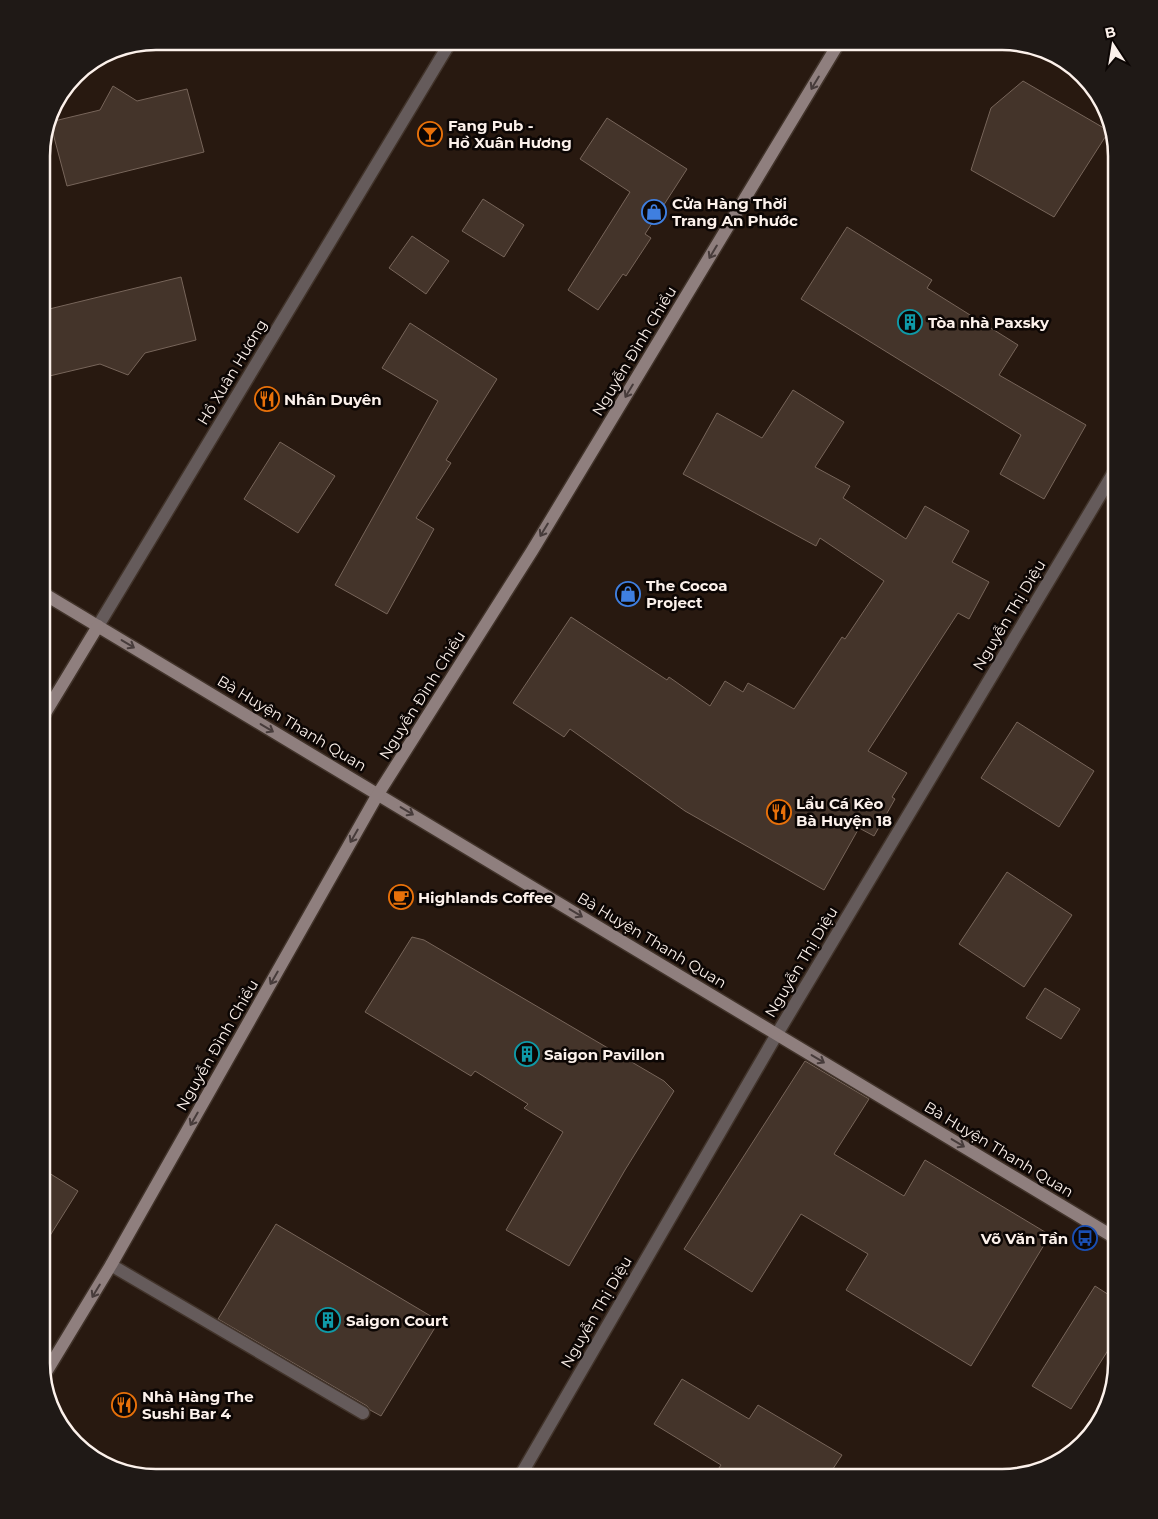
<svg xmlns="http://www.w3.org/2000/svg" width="1158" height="1519" viewBox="0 0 1158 1519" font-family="Montserrat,sans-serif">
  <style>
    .building { fill: #44342a; stroke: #77655a }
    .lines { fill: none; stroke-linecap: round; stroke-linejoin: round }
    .street-casing { stroke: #41332a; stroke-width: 15 }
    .secondary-casing { stroke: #41332a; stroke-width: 15 }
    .street { stroke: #655b5b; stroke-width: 12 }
    .secondary { stroke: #8f7f7e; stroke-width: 12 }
    .oneway { stroke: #473c3b }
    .labels { text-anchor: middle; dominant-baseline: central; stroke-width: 5; stroke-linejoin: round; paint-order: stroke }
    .poi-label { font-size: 15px; font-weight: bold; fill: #fcf1eb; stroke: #0c0604; text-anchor: start }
    .street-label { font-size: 15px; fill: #fcf1eb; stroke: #0c0604 }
    .rim { fill: none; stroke: #fcf1eb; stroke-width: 2.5 }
  </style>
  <rect width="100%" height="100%" fill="#281910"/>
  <g class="building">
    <polygon points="1023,81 1109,131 1054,217 971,170 991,108"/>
    <polygon points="113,86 137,101 187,89 204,152 67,186 50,122 100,110"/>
    <polygon points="607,118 687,169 645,234 651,238 626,276 623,274 598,310 568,290 630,192 580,159"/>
    <polygon points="483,199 524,225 504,257 462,231"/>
    <polygon points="847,227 932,280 927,288 1018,345 999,375 1086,425 1044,499 1000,474 1021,435 801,299"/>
    <polygon points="412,236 449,261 426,294 389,268"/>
    <polygon points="181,277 196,340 145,353 128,375 100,364 41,378 41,311"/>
    <polygon points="410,323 497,379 446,460 451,463 416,518 434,529 387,614 335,585 438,401 382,368"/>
    <polygon points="793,390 844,422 815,467 850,486 843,498 906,539 925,506 969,531 952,562 989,582 969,619 958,613 868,751 907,773 892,797 895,799 874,836 859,828 824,890 685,811 570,729 564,737 513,703 571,617 667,680 669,677 710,706 725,681 743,692 748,683 794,709 842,637 845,639 884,581 820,538 816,546 683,474 717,413 762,438"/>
    <polygon points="280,442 335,476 298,533 244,499"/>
    <polygon points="1017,722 1094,771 1059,827 981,778"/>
    <polygon points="1007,872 1072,915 1024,987 959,944"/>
    <polygon points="412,937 424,940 664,1081 674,1091 625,1170 569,1266 506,1230 563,1132 524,1108 528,1104 475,1071 471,1076 365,1012"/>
    <polygon points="1045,988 1080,1009 1061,1039 1026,1018"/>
    <polygon points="805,1061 869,1099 834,1154 904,1196 925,1160 1050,1235 971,1366 846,1290 868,1254 801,1214 752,1292 684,1249"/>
    <polygon points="41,1168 78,1191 41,1250"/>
    <polygon points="276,1224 439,1321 381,1416 370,1410 367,1406 218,1319"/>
    <polygon points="1095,1286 1117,1300 1117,1336 1071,1409 1032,1386"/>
    <polygon points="682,1379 749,1419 758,1405 842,1455 827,1478 712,1478 721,1465 654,1424"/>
  </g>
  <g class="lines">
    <defs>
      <g id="street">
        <polyline points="98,626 451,41"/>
        <polyline points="111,1265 363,1413"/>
        <polyline points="519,1478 777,1034 1117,467"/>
      </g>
      <g id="secondary">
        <polyline points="41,592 1117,1239"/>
        <polyline points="41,720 98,626"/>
        <polyline points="45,1374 111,1265 378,794 532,551 840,41"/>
      </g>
    </defs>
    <use href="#street" class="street-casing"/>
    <use href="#secondary" class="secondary-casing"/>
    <use href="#street" class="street"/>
    <use href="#secondary" class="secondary"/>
  </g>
  <defs><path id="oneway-shaft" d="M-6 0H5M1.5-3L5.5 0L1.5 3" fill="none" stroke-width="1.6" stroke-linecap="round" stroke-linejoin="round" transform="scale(1.25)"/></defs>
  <g class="oneway">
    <use href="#oneway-shaft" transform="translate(815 83) rotate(121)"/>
    <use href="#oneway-shaft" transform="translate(713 252) rotate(121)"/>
    <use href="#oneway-shaft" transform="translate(629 391) rotate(121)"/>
    <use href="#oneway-shaft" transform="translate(544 530) rotate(121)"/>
    <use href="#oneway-shaft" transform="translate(128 644) rotate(31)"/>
    <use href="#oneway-shaft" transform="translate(267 728) rotate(31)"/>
    <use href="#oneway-shaft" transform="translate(407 811) rotate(31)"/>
    <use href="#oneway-shaft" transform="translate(354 836) rotate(120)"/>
    <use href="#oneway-shaft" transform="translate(576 913) rotate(31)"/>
    <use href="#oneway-shaft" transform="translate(274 978) rotate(120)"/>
    <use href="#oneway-shaft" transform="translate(818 1059) rotate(31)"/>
    <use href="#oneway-shaft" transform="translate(194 1119) rotate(120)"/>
    <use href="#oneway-shaft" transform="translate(958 1143) rotate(31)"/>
    <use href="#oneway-shaft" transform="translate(96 1291) rotate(121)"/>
  </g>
  <defs>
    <symbol id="bar-ring" viewBox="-11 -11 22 22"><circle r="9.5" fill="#0c0604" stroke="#e8710a" stroke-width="1.5"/><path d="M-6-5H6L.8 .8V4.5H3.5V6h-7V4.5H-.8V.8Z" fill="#e8710a"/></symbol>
    <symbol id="shop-ring" viewBox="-11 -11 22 22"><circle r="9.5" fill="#0c0604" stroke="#3f7fe0" stroke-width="1.5"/><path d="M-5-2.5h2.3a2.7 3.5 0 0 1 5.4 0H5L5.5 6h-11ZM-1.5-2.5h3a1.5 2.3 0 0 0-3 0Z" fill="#3f7fe0"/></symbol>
    <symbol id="building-ring" viewBox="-11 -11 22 22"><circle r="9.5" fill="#0c0604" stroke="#0f9aa8" stroke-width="1.5"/><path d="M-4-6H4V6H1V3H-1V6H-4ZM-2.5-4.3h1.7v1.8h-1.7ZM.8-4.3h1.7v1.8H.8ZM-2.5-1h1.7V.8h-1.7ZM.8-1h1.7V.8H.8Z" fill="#0f9aa8"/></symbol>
    <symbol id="restaurant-ring" viewBox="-11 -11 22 22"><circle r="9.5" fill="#0c0604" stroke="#e8710a" stroke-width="1.5"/><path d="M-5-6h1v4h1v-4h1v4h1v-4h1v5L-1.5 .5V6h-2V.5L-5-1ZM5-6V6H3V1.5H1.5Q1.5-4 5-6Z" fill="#e8710a"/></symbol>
    <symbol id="cafe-ring" viewBox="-11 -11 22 22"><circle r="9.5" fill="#0c0604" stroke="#e8710a" stroke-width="1.5"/><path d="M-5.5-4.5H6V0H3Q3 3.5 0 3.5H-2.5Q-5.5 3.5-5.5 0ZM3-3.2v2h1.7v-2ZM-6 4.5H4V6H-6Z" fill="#e8710a"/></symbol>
    <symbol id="bus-ring" viewBox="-11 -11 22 22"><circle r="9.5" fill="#0c0604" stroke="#1a4fb4" stroke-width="1.5"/><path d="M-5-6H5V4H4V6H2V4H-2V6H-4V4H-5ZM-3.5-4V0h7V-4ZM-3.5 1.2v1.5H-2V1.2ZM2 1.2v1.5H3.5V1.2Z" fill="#1a4fb4"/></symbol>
  </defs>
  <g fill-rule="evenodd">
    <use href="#bar-ring" x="416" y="120" width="28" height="28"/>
    <use href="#shop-ring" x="640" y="198" width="28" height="28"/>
    <use href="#building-ring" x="896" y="308" width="28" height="28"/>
    <use href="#restaurant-ring" x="253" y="385" width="28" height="28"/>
    <use href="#shop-ring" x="614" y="580" width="28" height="28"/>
    <use href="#restaurant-ring" x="765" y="798" width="28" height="28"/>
    <use href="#cafe-ring" x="387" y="883" width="28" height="28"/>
    <use href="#building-ring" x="513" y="1040" width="28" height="28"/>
    <use href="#bus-ring" x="1071" y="1224" width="28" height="28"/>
    <use href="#building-ring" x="314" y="1306" width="28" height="28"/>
    <use href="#restaurant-ring" x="110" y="1391" width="28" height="28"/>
  </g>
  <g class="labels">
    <g class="poi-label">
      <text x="448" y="125">Fang Pub -<tspan x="448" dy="17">Hồ Xuân Hương</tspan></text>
      <text x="672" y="203">Cửa Hàng Thời<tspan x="672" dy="17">Trang An Phước</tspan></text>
      <text x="928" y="322">Tòa nhà Paxsky</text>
      <text x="284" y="399">Nhân Duyên</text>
      <text x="646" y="585">The Cocoa<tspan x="646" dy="17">Project</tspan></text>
      <text x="796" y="803">Lẩu Cá Kèo<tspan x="796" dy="17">Bà Huyện 18</tspan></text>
      <text x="418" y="897">Highlands Coffee</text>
      <text x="544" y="1054">Saigon Pavillon</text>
      <text x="1068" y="1238" text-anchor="end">Võ Văn Tần</text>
      <text x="346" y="1320">Saigon Court</text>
      <text x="142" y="1396">Nhà Hàng The<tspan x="142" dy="17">Sushi Bar 4</tspan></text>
    </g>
    <g class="street-label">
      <text transform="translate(634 351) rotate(-59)">Nguyễn Đình Chiểu</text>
      <text transform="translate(232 372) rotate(-59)">Hồ Xuân Hương</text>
      <text transform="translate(1009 615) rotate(-59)">Nguyễn Thị Diệu</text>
      <text transform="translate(422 695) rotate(-58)">Nguyễn Đình Chiểu</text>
      <text transform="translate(292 723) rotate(31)">Bà Huyện Thanh Quan</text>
      <text transform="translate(652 940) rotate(31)">Bà Huyện Thanh Quan</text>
      <text transform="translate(801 962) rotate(-59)">Nguyễn Thị Diệu</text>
      <text transform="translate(217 1045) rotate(-60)">Nguyễn Đình Chiểu</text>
      <text transform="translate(999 1149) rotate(31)">Bà Huyện Thanh Quan</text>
      <text transform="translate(596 1312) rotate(-60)">Nguyễn Thị Diệu</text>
    </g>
  </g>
  <path d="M0 0H1158V1519H0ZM156 50H1002A106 106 0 0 1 1108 156V1363A106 106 0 0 1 1002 1469H156A106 106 0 0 1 50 1363V156A106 106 0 0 1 156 50Z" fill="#1f1916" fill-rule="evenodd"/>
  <path class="rim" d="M156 50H1002A106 106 0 0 1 1108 156V1363A106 106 0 0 1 1002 1469H156A106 106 0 0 1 50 1363V156A106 106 0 0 1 156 50Z"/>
  <g transform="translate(1113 45) rotate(348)" stroke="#0c0604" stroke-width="4" paint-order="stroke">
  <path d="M0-4L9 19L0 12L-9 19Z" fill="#fcf1eb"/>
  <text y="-8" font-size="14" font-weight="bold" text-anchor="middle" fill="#fcf1eb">B</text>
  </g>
</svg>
